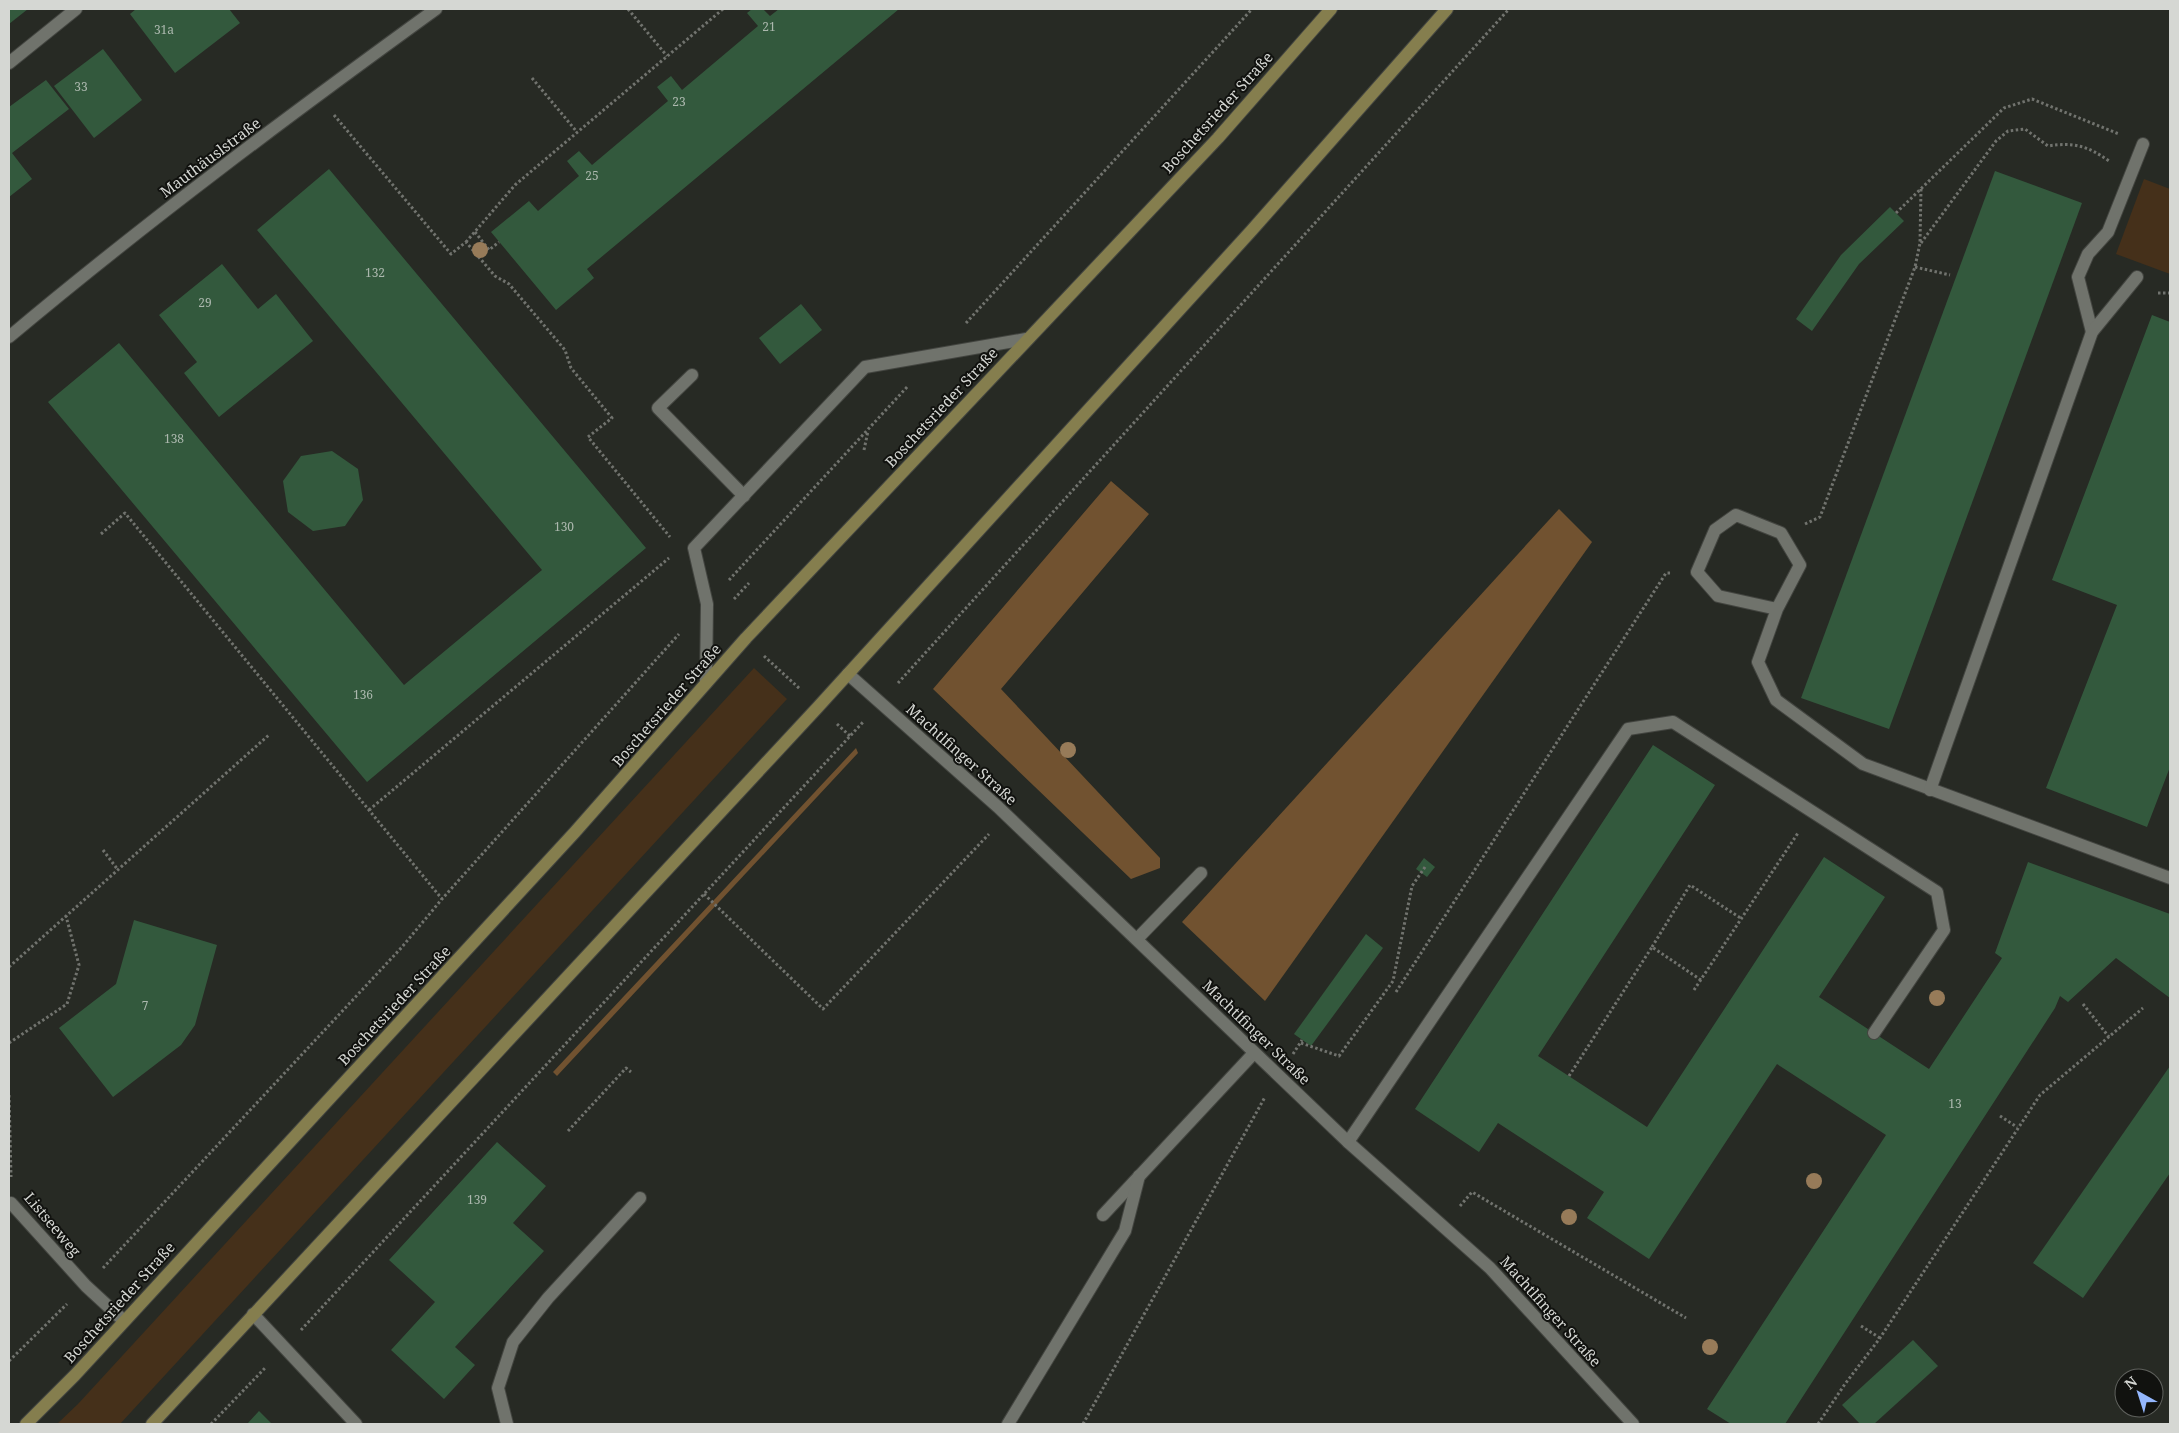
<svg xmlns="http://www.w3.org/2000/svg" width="2179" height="1433" viewBox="0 0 2179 1433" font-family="'Noto Serif',serif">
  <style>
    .green { fill: #45301a }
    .forest { fill: #715230 }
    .building { fill: #33593d }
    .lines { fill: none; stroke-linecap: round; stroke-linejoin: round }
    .service-casing { stroke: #434540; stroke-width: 14 }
    .minor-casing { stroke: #434540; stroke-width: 14 }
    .secondary-casing { stroke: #434540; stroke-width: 14 }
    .path { stroke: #71736e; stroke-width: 3; stroke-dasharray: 2.5 2.5; stroke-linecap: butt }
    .service { stroke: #70736c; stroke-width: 12 }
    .minor { stroke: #70736c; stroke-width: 12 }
    .secondary { stroke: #857e4e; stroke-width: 12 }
    .tree { fill: #977b59 }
    .labels { text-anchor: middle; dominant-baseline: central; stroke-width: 4; stroke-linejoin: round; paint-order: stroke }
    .number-label { font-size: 12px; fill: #acb8ae }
    .street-label { font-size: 15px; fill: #d5d7d3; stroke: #11120f }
  </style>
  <rect width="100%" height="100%" fill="#272a24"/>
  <g class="green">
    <polygon points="2144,179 2170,189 2170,274 2116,254"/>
    <polygon points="754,668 787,699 120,1424 57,1424 78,1404"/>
  </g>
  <g class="forest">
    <polygon points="1111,481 1149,514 1001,689 1160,858 1160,868 1131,879 933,689"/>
    <polygon points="1559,509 1592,542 1265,1001 1182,922"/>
    <polygon points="856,748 858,753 557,1076 553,1072"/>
  </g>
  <g class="building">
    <polygon points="9,9 28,9 9,24"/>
    <polygon points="136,9 229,9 240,23 175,73 130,14"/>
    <polygon points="752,9 763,9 770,16 779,9 899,9 587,269 594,278 556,310 491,232 529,201 538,211 579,176 567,161 579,151 592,165 668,101 657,87 671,76 682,90 758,26 747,13"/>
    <polygon points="103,49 142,100 94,138 54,86"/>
    <polygon points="46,80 69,109 12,153 32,179 9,197 9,107"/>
    <polygon points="329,169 646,548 367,782 48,402 119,343 404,685 542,570 257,230"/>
    <polygon points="1995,171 2082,203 1889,729 1801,698"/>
    <polygon points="1890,207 1904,221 1859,264 1812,331 1796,319 1841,255"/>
    <polygon points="222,264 258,309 276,294 313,341 219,417 184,373 197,362 159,315"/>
    <polygon points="801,304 822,330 780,364 759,338"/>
    <polygon points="2152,315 2170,322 2170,767 2147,827 2046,788 2117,605 2052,580"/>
    <polygon points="332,451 358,469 363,500 345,526 313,531 288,512 283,481 301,456"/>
    <polygon points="1653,745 1715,785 1538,1056 1647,1127 1824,857 1885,897 1819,997 1929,1069 2002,958 1995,953 2028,862 2170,914 2170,998 2116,958 2068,1002 2060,996 2055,1008 1785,1424 1731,1424 1707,1409 1886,1135 1777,1064 1649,1259 1587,1218 1604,1192 1498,1123 1479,1152 1415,1109"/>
    <polygon points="1424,858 1435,867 1427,877 1416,869"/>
    <polygon points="134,920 217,945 195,1025 181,1045 113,1097 59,1028 116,984"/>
    <polygon points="1366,934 1383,948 1311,1046 1294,1034"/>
    <polygon points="2170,1066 2170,1173 2083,1298 2033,1263"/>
    <polygon points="497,1142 546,1186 513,1223 544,1251 455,1347 475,1365 444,1399 391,1350 435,1302 389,1260"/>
    <polygon points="1913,1340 1938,1366 1874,1424 1860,1424 1842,1405"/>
    <polygon points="259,1411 272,1424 247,1424"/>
  </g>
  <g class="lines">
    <defs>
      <g id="service">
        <polyline points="2092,332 2078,277 2088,254 2108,232 2143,144"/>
        <polyline points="692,375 658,408 744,496"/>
        <polyline points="1777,609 1800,565 1781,533 1736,515 1715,530 1697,572 1718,596 1777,609 1758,662 1776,700 1863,764 2170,878"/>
        <polyline points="706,683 707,604 694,548 865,367 1026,339"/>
        <polyline points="1930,790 2092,332 2137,277"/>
        <polyline points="1137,939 1201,873"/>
        <polyline points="1348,1142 1628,729 1673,722 1937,892 1944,930 1874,1033"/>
        <polyline points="11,1203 86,1286 124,1321"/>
        <polyline points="1103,1215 1254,1053"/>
        <polyline points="507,1424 498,1388 513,1342 548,1298 640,1198"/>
        <polyline points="1008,1424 1125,1231 1139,1176"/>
      </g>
      <g id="minor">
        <polyline points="9,63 76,9"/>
        <path d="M9 337C146 222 291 114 436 9"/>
        <polyline points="848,674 998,807 1348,1142 1490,1268 1633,1424"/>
        <polyline points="253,1314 356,1424"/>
      </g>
      <g id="secondary">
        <polyline points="26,1424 75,1375 575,832 746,638 1218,138 1331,9"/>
        <polyline points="152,1424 818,707 1252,230 1447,9"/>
      </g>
    </defs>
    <use href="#service" class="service-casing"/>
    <use href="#minor" class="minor-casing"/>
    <use href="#secondary" class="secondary-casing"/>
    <g class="path">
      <polyline points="628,9 667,56"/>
      <polyline points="532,78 577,132"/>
      <polyline points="334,115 451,254 466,242 495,276 509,284 565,350 571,368 612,418 588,437 670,537"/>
      <polyline points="1896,213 2004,108 2032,99 2119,134"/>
      <polyline points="475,232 489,250 499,242"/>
      <polyline points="466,242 515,185 723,9"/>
      <path d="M1921 243 1996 141 2008 131 2025 129 2048 146C2074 142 2088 146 2109 161"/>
      <polyline points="1915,267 1950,275"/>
      <polyline points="2158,293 2170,293"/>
      <polyline points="966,323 1252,9"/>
      <polyline points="864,450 868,431"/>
      <polyline points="1805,524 1820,517 1915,267 1920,243 1921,188"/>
      <polyline points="101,534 125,513 442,899"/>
      <polyline points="729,580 908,386"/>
      <polyline points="734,599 749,583"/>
      <polyline points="764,656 800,689"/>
      <polyline points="898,683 1509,9"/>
      <polyline points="837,724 850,736"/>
      <polyline points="369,810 669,558"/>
      <polyline points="103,850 118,870"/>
      <polyline points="704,894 823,1009 989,834"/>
      <polyline points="1652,947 1690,885 1742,919"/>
      <polyline points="9,967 270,734"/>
      <polyline points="1694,990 1798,833"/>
      <polyline points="1396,992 1666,573 1671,573"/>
      <polyline points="2083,1004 2109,1037"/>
      <polyline points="9,1043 67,1004 79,965 66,916"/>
      <polyline points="1301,1043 1339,1056 1393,981 1412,886 1425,867"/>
      <polyline points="1293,1054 1302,1040"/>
      <polyline points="1569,1076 1652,947 1701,980"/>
      <polyline points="9,1095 11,1177"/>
      <polyline points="2000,1116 2017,1127"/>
      <polyline points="568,1131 626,1068 631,1072"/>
      <polyline points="1460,1206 1472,1192 1686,1318"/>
      <polyline points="103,1268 402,947 442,899 679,634"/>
      <polyline points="1861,1326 1880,1338"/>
      <polyline points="301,1330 864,721"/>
      <polyline points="9,1361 67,1304"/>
      <polyline points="211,1424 266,1367"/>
      <polyline points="1083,1424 1265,1097"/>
      <polyline points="1818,1424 1845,1384 1880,1338 2040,1095 2143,1008"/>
    </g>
    <use href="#service" class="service"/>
    <use href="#minor" class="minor"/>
    <use href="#secondary" class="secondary"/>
  </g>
  <g class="tree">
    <circle cx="480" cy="250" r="8"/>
    <circle cx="1068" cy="750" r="8"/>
    <circle cx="1937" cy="998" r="8"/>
    <circle cx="1814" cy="1181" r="8"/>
    <circle cx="1569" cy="1217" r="8"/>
    <circle cx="1710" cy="1347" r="8"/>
  </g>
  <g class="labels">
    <g class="number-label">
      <text x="769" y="26">21</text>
      <text x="164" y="29">31a</text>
      <text x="81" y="86">33</text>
      <text x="679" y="101">23</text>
      <text x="592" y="175">25</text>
      <text x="375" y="272">132</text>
      <text x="205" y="302">29</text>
      <text x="174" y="438">138</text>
      <text x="564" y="526">130</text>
      <text x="363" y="694">136</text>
      <text x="145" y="1005">7</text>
      <text x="1955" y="1103">13</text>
      <text x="477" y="1199">139</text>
    </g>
    <g class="street-label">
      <text transform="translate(1217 112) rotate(-48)">Boschetsrieder Straße</text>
      <text transform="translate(210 157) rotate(-37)">Mauthäuslstraße</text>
      <text transform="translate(941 407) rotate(-47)">Boschetsrieder Straße</text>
      <text transform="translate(666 705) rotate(-49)">Boschetsrieder Straße</text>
      <text transform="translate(962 754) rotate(42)">Machtlfinger Straße</text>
      <text transform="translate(394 1005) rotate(-47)">Boschetsrieder Straße</text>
      <text transform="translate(1257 1032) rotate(44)">Machtlfinger Straße</text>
      <text transform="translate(53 1224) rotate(50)">Listseeweg</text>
      <text transform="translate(119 1302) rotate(-48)">Boschetsrieder Straße</text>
      <text transform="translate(1551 1311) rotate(48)">Machtlfinger Straße</text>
    </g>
  </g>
  <rect width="2179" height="1433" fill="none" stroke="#d5d7d3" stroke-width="20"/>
  <g transform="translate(2139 1393) rotate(321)"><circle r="24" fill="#11120f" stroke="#5f615d"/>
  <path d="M0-4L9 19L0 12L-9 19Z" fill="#94b7fd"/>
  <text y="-8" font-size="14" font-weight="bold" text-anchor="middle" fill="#d5d7d3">N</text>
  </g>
</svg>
